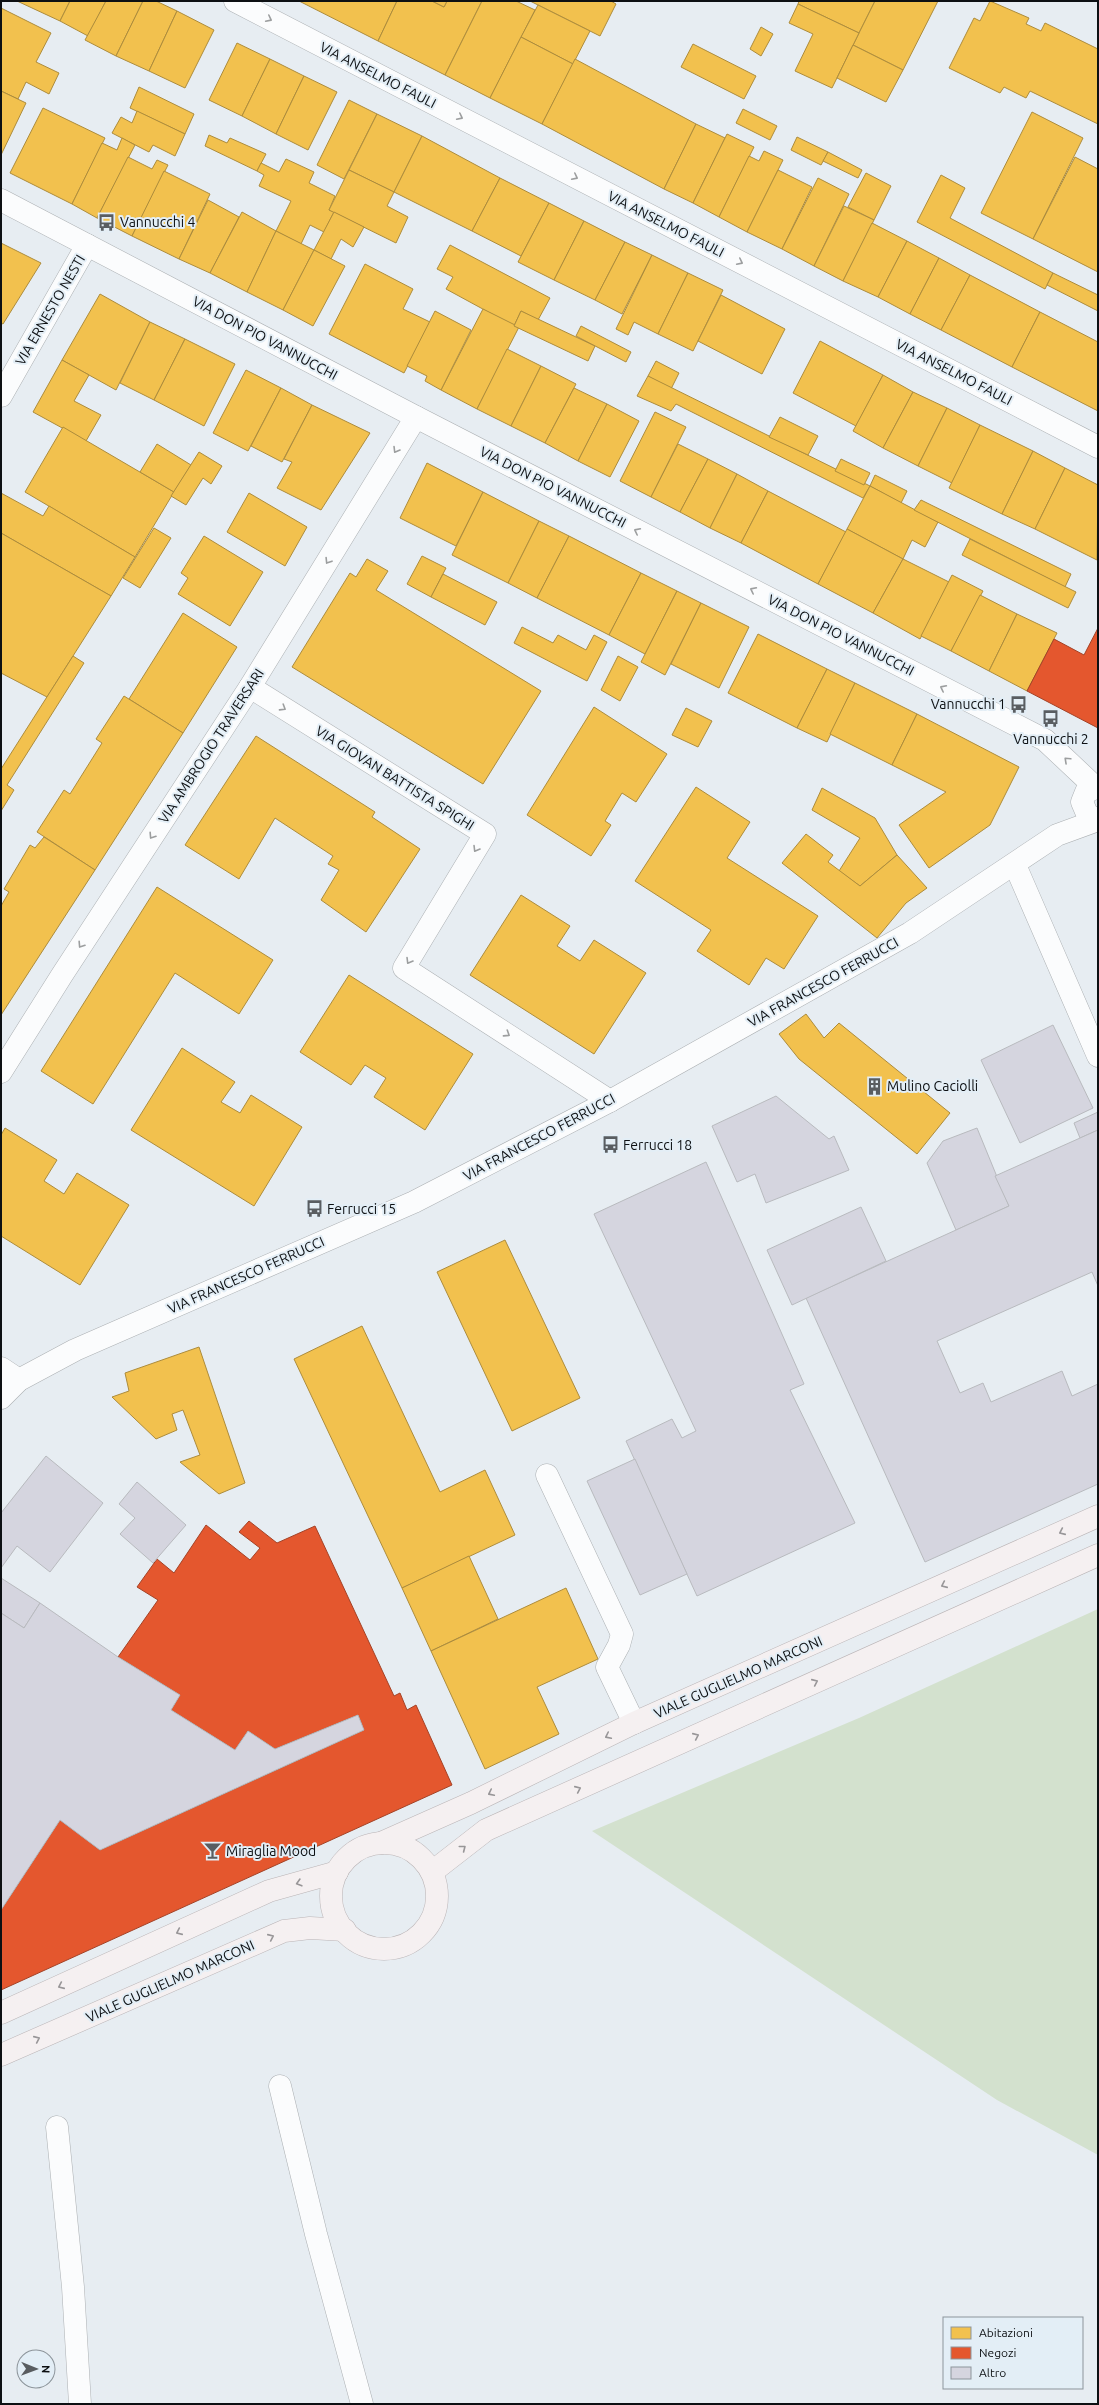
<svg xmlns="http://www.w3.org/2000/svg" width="1099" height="2405" viewBox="0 0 1099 2405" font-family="Ubuntu,sans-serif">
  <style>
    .green { fill: #d3e1ce }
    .homes { fill: #f2c14e; stroke: #ad8c3c }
    .shops { fill: #e4572e; stroke: #a44226 }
    .building { fill: #d5d5df; stroke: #b8babe }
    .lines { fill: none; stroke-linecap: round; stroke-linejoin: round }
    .minor-casing { stroke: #acb0b3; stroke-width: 23 }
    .major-casing { stroke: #bab4b6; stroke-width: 23 }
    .minor { stroke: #fbfcfd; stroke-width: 22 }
    .major { stroke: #f5f0f1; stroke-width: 22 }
    .oneway { stroke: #9c9e9f }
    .oneway2 { stroke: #989698 }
    .labels { text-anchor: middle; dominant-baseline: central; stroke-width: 4; stroke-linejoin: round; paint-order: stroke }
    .street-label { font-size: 14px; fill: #0d1013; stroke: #e3eef6 }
    .poi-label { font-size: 14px; fill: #0d1013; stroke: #e3eef6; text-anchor: start }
  </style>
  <rect width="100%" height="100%" fill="#e7edf2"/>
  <polygon class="green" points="1098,1609 1098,2155 997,2100 592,1831 859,1718"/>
  <g class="homes">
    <polygon points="17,1 70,1 60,21"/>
    <polygon points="70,1 106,1 88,36 60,21"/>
    <polygon points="106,1 143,1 116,56 85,40"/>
    <polygon points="143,1 156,1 177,11 149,71 116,56"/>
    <polygon points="299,1 397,1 378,41"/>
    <polygon points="397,1 432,1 444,7 447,1 482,1 445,75 378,41"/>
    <polygon points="432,1 447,1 444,7"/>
    <polygon points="482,1 516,1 535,10 490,98 445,75"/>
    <polygon points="530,1 611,1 616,4 600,36"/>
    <polygon points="799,1 875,1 859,33 798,4"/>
    <polygon points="875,1 938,1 903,70 853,45"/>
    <polygon points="990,1 1029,18 1026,24 1041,31 1045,23 1098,49 1098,124 1030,91 1026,98 1004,87 1000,93 949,68 974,18 980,21"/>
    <polygon points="798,4 859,33 832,88 795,71 813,34 789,23"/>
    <polygon points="538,5 590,31 573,64 521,37"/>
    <polygon points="1,8 51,33 36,62 59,73 49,94 26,82 18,99 1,91"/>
    <polygon points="177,11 214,30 185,88 149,71"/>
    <polygon points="761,27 773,34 761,56 750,49"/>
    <polygon points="521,37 573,64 542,124 490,98"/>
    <polygon points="237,43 270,59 242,116 209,100"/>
    <polygon points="693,44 756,76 744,99 681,67"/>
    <polygon points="853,45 903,70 886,102 837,78"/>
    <polygon points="270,59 304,76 276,134 242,116"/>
    <polygon points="575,59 696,124 664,189 542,124"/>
    <polygon points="304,76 337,92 308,150 276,134"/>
    <polygon points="139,87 194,114 185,134 130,108"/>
    <polygon points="1,91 26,103 1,155"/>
    <polygon points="349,100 377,114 344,179 317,165"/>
    <polygon points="43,108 105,138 72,204 10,173"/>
    <polygon points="743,109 777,126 770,140 736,123"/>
    <polygon points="137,111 185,134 175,156 153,145 149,152 112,133 121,117 132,123"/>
    <polygon points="1032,112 1083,138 1033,239 981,213"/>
    <polygon points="377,114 422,136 394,192 349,170"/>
    <polygon points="696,124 725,138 693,203 664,189"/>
    <polygon points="727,134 754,147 719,217 693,203"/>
    <polygon points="209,135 227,143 230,138 266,154 257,171 205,146"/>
    <polygon points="422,136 500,178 472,231 394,192"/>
    <polygon points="797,137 828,152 821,165 791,150"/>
    <polygon points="122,138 135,145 97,218 72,204 102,143 117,150"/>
    <polygon points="764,151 783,160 747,232 719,217 749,156 759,161"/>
    <polygon points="828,152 862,170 858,178 823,161"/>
    <polygon points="128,157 152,169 157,160 168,165 132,236 97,218"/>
    <polygon points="1075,157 1098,169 1098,272 1033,239"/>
    <polygon points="286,159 314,172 309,183 335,196 329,210 334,212 324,232 310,225 301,244 276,231 291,201 259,186 264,175 257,171 261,163 279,172"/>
    <polygon points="349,170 394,192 387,206 408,217 396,243 329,210"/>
    <polygon points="778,170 812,187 782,249 747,232"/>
    <polygon points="164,171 210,194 179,259 132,236"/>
    <polygon points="866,173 891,186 874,220 848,207"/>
    <polygon points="941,175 965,188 950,218 1053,273 1045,289 917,222"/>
    <polygon points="500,178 549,203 521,256 472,231"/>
    <polygon points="818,178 849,194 814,266 782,249"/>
    <polygon points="208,200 239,217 210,273 179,259"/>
    <polygon points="549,203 584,221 554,280 518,262"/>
    <polygon points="844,206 874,220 843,281 814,266"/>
    <polygon points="242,212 276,231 247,292 210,273"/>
    <polygon points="334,212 364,227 353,247 341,239 331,259 314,250"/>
    <polygon points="584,221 625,242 595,300 554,280"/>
    <polygon points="872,223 907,241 878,297 843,281"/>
    <polygon points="276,231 314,250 283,310 247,292"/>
    <polygon points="907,241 939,258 910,314 878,297"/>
    <polygon points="625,242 652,255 622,314 595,300"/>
    <polygon points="1,243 41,263 3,324 1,323"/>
    <polygon points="450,245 550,298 538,320 521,311 514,326 446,289 453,277 437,269"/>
    <polygon points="314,250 345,266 313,326 283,310"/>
    <polygon points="652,255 688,273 658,334 634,322 628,335 616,329"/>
    <polygon points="939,258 970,275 941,330 910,314"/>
    <polygon points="365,264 413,289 403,309 430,322 404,373 329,334"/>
    <polygon points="688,273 723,290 693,351 658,334"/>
    <polygon points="1053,273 1098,295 1098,311 1047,285"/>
    <polygon points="970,275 1040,312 1012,367 941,330"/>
    <polygon points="100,294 150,322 116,390 62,360"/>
    <polygon points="721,295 785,329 762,374 698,341"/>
    <polygon points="483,309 519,327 477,409 441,390"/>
    <polygon points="435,311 471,330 441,390 425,381 427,376 407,366"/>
    <polygon points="521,311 595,346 588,361 514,326"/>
    <polygon points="1040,312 1098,342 1098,411 1012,367"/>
    <polygon points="150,322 185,339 154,400 120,383"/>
    <polygon points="581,326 631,352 626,362 576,336"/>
    <polygon points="185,339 235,364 204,426 154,400"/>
    <polygon points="820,341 883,375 856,426 793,393"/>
    <polygon points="507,349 541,366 511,426 477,409"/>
    <polygon points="62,360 89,375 74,401 101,415 86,441 33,412"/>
    <polygon points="656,361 679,373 671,389 648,376"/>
    <polygon points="541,366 576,384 545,443 511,426"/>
    <polygon points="246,370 281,388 248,451 213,433"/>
    <polygon points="883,375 913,392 883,448 853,431"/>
    <polygon points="648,376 870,486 863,498 676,404 671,411 637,396"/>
    <polygon points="281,388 312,405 282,462 251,446"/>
    <polygon points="574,388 607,404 578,461 545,443"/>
    <polygon points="913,392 947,408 918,466 883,448"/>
    <polygon points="607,404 639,421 610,477 578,461"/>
    <polygon points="312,405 370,433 321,510 277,488 292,462 284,459"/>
    <polygon points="947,408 980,425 952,483 918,466"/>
    <polygon points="655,412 686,427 651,497 620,481"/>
    <polygon points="780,417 818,436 808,455 769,437"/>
    <polygon points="980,425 1033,451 1002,514 949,488"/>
    <polygon points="63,427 174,492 135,557 25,492"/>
    <polygon points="157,444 191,465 174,492 140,472"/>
    <polygon points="678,444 708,459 680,512 651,497"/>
    <polygon points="1033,451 1065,468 1035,529 1002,514"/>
    <polygon points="199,452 222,466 211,484 203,478 186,505 171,496"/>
    <polygon points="708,459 737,474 710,528 680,512"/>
    <polygon points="841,459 870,473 864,485 835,471"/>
    <polygon points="427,463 483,492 456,546 400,518"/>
    <polygon points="1065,468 1098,485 1097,560 1035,529"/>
    <polygon points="737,474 768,491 741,543 710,528"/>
    <polygon points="875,475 907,491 901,503 870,486"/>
    <polygon points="870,486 938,522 925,547 912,540 903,559 847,529"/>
    <polygon points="768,491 846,532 818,584 741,543"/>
    <polygon points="483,492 539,521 508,583 452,555"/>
    <polygon points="1,493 43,516 49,506 135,557 111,596 1,533"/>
    <polygon points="249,493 307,527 285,566 227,532"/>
    <polygon points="921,500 1071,574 1065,587 914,510"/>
    <polygon points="539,521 569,536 537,598 508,583"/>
    <polygon points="154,528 171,538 140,588 123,578"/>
    <polygon points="847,529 903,559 873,613 818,584"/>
    <polygon points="1,533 111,596 47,697 1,673"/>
    <polygon points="204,536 263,572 230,626 178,594 188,578 181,573"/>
    <polygon points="569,536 641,573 609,635 537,598"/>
    <polygon points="970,539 1076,592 1068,608 962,555"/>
    <polygon points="422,556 446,568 431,597 407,584"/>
    <polygon points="367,559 388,571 376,590 541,691 483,784 292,667 350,573 356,577"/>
    <polygon points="903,559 949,582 920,639 873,613"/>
    <polygon points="641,573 677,591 645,654 609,635"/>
    <polygon points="443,574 497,602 485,625 431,597"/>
    <polygon points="952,575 983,591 951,651 921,636"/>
    <polygon points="677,591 701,603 665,675 641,662"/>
    <polygon points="980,595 1017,614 989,671 951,651"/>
    <polygon points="701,603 749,627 719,688 671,664"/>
    <polygon points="183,613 237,647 183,733 129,699"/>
    <polygon points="1017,614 1057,633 1027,691 989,671"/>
    <polygon points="522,627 553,643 558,635 586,650 594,635 607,642 587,681 514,643"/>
    <polygon points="758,634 827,669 797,728 728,693"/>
    <polygon points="73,656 84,663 7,785 14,790 1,811 1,769"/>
    <polygon points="618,656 638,667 620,701 601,690"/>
    <polygon points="827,669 855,683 827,742 797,728"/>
    <polygon points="855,683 917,714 892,765 830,734"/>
    <polygon points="124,696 183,733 95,870 37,832 64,790 70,794 102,743 96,739"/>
    <polygon points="594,707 667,754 636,802 622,793 605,821 611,825 591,856 527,815"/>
    <polygon points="686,708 712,721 698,747 672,735"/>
    <polygon points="917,714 1019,767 990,825 929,868 899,825 946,792 892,765"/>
    <polygon points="256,736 375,812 372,817 420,849 366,932 321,900 339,870 328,864 333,856 275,818 239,879 185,845"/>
    <polygon points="696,787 750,822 727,858 818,916 784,969 766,958 749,985 697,951 711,930 635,881"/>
    <polygon points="822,788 875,818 897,855 860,886 839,871 860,838 812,810"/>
    <polygon points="806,834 833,855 828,862 860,886 897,855 927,888 906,903 877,938 782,863"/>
    <polygon points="44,837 95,870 1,1015 1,906 9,892 4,889 30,845 35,848"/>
    <polygon points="157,887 273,960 239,1014 175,973 93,1104 41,1071"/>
    <polygon points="521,895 570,926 557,946 580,961 594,940 646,973 594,1054 470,975"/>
    <polygon points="349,975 473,1054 425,1130 374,1097 386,1078 365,1065 351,1085 300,1052"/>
    <polygon points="806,1014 824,1038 839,1023 950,1113 917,1154 799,1059 779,1034"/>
    <polygon points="182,1048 235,1082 221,1102 240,1113 251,1095 302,1127 254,1206 131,1130"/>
    <polygon points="5,1128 57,1160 44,1181 64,1194 77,1173 129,1205 80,1285 1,1236 1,1135"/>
    <polygon points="505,1240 580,1398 512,1431 437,1272"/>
    <polygon points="362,1326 440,1492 485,1470 515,1535 402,1588 294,1359"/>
    <polygon points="199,1347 245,1483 219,1494 180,1462 200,1455 183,1410 172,1414 177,1430 156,1439 112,1397 129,1391 125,1373"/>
    <polygon points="469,1556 498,1619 431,1651 402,1588"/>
    <polygon points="566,1588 598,1659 537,1687 559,1734 485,1769 431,1651"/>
  </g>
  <g class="shops">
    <polygon points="1098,628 1098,728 1027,691 1054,639 1084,655"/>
    <polygon points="249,1521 277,1543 315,1526 394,1696 400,1693 407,1710 416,1705 452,1785 1,1990 1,1910 60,1820 100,1850 364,1730 358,1715 275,1749 248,1731 235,1750 171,1710 180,1695 118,1657 158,1600 137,1587 157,1559 174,1573 206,1525 250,1560 260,1548 239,1532"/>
  </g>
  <g class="building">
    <polygon points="1053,1025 1093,1108 1020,1143 981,1060"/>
    <polygon points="776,1096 829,1139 834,1136 849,1170 766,1203 755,1174 737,1182 712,1126"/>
    <polygon points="1098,1112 1098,1130 1080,1138 1074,1123"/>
    <polygon points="977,1128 1009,1206 956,1230 927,1163 943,1141"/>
    <polygon points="1098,1130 1098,1286 1092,1272 937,1341 960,1393 983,1383 991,1402 1062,1371 1072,1396 1098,1384 1098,1484 925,1562 806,1298 1009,1206 995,1176"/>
    <polygon points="706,1162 804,1384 790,1390 855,1523 697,1596 626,1441 672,1419 682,1438 696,1431 594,1214"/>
    <polygon points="861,1207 886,1261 792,1305 767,1250"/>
    <polygon points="46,1456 103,1503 50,1572 17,1546 1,1568 1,1513"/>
    <polygon points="635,1459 687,1574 640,1595 587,1481"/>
    <polygon points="137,1482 186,1525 153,1563 120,1534 135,1518 119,1504"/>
    <polygon points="1,1578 40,1603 24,1628 1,1613"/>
    <polygon points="40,1603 118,1657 180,1695 171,1710 235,1750 248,1731 275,1749 358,1715 364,1730 100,1850 60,1820 1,1910 1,1613 24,1628"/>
  </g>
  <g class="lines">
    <defs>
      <g id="minor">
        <polyline points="235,1 1098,447"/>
        <polyline points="1,200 416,417 1045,740 1095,787"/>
        <polyline points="1,396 87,245"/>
        <polyline points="250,687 485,834 404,968 610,1101"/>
        <polyline points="1098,787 1086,792 1082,802 1088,816 1098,819"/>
        <polyline points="1015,865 1098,1056"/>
        <polyline points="1,1072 62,975 250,687 416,417"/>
        <polyline points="1,1368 19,1380"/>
        <polyline points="1,1398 19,1380 75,1350 414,1202 610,1101 910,933 1057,835 1098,820"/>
        <polyline points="547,1475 622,1634 619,1645 607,1667 634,1723"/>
        <polyline points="280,2086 316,2234 362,2404"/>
        <polyline points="57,2127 73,2287 80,2404"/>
      </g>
      <g id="major">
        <polyline points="381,1843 471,1803 634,1723 1098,1516"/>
        <circle cx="384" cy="1896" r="53"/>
        <polyline points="432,1872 486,1830 1098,1555"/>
        <polyline points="1,2013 269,1891 337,1872"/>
        <polyline points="1,2055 284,1931 310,1928 345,1930"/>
      </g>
    </defs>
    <use href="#minor" class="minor-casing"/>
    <use href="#major" class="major-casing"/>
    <use href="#minor" class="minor"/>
    <use href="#major" class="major"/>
  </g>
  <defs><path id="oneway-chevron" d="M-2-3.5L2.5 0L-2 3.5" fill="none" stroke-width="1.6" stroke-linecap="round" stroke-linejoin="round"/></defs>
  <g class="oneway">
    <use href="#oneway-chevron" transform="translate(269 19) rotate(27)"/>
    <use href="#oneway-chevron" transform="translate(460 117) rotate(27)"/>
    <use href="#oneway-chevron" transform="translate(575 177) rotate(27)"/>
    <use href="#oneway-chevron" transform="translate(740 262) rotate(27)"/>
    <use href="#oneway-chevron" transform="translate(396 450) rotate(121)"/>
    <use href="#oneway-chevron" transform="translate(637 531) rotate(-153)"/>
    <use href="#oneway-chevron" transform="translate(328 561) rotate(122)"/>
    <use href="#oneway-chevron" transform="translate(753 590) rotate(-153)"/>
    <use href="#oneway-chevron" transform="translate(943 688) rotate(-153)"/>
    <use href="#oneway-chevron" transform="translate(283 708) rotate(32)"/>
    <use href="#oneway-chevron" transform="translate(1067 760) rotate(-137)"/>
    <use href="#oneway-chevron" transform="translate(152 836) rotate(123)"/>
    <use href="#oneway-chevron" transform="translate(476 849) rotate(121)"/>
    <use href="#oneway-chevron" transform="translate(81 945) rotate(123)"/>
    <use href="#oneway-chevron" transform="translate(409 961) rotate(121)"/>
    <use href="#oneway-chevron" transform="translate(507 1034) rotate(33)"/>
  </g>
  <g class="oneway2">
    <use href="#oneway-chevron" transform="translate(1062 1532) rotate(156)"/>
    <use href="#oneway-chevron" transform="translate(944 1585) rotate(156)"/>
    <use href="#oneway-chevron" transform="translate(815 1682) rotate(-24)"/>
    <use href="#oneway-chevron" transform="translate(608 1736) rotate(154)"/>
    <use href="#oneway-chevron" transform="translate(696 1736) rotate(-24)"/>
    <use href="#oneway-chevron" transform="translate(578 1789) rotate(-24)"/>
    <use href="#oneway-chevron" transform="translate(491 1793) rotate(154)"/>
    <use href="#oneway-chevron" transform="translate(463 1848) rotate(-38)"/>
    <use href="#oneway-chevron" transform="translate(299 1883) rotate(164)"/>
    <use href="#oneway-chevron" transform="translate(179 1932) rotate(156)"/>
    <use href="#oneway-chevron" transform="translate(271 1937) rotate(-24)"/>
    <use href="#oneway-chevron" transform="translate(61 1986) rotate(156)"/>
    <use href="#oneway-chevron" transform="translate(37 2039) rotate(-24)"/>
  </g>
  <defs>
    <symbol id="bus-bare" viewBox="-9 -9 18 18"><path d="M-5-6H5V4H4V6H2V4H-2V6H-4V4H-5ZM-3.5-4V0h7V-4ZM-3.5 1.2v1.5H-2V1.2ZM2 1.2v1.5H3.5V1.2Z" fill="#595d61" stroke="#e3eef6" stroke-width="2.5" paint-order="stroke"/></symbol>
    <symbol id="building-bare" viewBox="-9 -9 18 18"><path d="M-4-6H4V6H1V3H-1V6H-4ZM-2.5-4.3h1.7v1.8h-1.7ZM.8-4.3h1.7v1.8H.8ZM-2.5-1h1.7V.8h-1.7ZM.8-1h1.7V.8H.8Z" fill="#595d61" stroke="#e3eef6" stroke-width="2.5" paint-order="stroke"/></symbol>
    <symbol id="bar-bare" viewBox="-9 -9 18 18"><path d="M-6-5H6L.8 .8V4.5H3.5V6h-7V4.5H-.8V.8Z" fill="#595d61" stroke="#e3eef6" stroke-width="2.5" paint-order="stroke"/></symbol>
  </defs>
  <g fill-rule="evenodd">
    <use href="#bus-bare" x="94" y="210" width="25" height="25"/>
    <use href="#bus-bare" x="1006" y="692" width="25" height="25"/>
    <use href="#bus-bare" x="1038" y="706" width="25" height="25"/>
    <use href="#building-bare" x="862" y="1074" width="25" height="25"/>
    <use href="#bus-bare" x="598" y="1132" width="25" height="25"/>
    <use href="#bus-bare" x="302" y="1196" width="25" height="25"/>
    <use href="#bar-bare" x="200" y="1838" width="25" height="25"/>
  </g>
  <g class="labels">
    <g class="street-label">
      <text transform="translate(378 75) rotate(27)">VIA ANSELMO FAULI</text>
      <text transform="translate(666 224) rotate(27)">VIA ANSELMO FAULI</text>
      <text transform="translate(50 310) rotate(-60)">VIA ERNESTO NESTI</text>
      <text transform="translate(265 338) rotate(28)">VIA DON PIO VANNUCCHI</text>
      <text transform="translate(954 372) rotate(27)">VIA ANSELMO FAULI</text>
      <text transform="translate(553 487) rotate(27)">VIA DON PIO VANNUCCHI</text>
      <text transform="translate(841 635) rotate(27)">VIA DON PIO VANNUCCHI</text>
      <text transform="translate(211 746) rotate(-57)">VIA AMBROGIO TRAVERSARI</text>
      <text transform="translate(395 778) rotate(32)">VIA GIOVAN BATTISTA SPIGHI</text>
      <text transform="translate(823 982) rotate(-29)">VIA FRANCESCO FERRUCCI</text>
      <text transform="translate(539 1137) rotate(-28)">VIA FRANCESCO FERRUCCI</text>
      <text transform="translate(246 1275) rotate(-24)">VIA FRANCESCO FERRUCCI</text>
      <text transform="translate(738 1677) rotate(-24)">VIALE GUGLIELMO MARCONI</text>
      <text transform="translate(170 1981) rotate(-24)">VIALE GUGLIELMO MARCONI</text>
    </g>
    <g class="poi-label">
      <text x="120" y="222">Vannucchi 4</text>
      <text x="1006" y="704" text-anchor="end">Vannucchi 1</text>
      <text x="1051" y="739" text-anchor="middle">Vannucchi 2</text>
      <text x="887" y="1086">Mulino Caciolli</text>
      <text x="623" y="1145">Ferrucci 18</text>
      <text x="327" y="1209">Ferrucci 15</text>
      <text x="226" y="1851">Miraglia Mood</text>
    </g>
  </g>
  <rect width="1099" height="2405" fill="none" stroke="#0d1013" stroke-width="4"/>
  <rect x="943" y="2317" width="140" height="72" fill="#e3eef6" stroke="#8d959b"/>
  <rect x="951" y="2327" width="20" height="12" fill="#f2c14e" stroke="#8d959b"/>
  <text x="979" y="2337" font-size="12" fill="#0d1013">Abitazioni</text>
  <rect x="951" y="2347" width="20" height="12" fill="#e4572e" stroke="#8d959b"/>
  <text x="979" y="2357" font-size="12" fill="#0d1013">Negozi</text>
  <rect x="951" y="2367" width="20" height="12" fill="#d5d5df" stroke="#8d959b"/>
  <text x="979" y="2377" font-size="12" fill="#0d1013">Altro</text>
  <g transform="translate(36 2369) rotate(91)"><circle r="19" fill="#e3eef6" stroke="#8d959b"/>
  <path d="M0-3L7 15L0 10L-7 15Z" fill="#595d61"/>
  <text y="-6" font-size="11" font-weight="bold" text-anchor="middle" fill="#0d1013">N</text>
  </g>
</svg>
